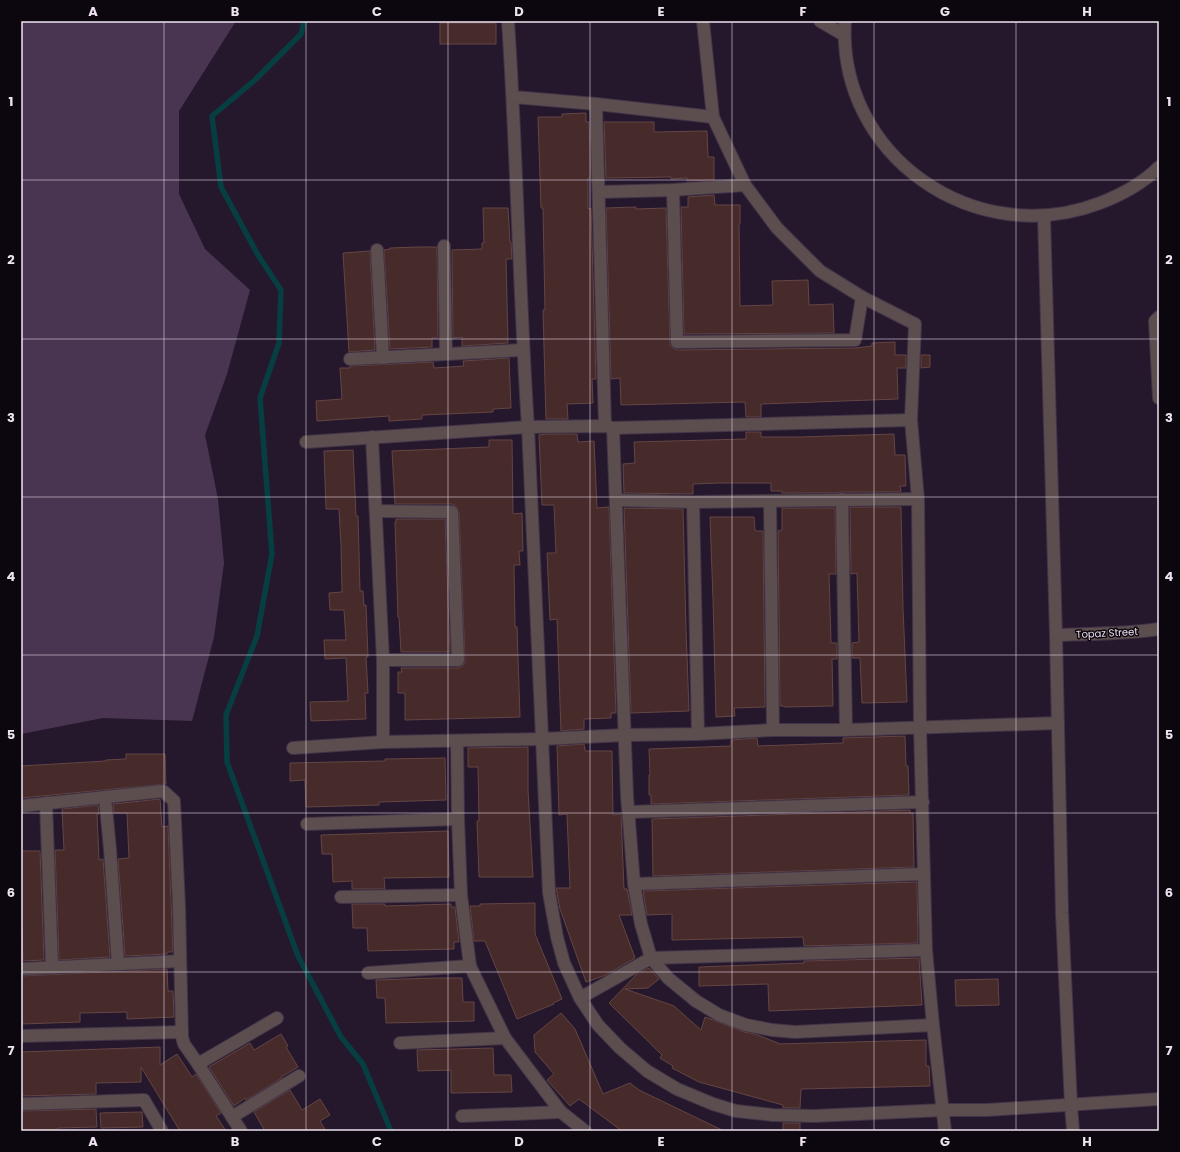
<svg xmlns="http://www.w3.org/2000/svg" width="1180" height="1152" viewBox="0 0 1180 1152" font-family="Poppins,sans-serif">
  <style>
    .green { fill: #493551 }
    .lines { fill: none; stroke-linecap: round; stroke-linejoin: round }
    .stream { stroke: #063e42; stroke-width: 5.5 }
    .building { fill: #472a2a; stroke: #644544 }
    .minor-casing { stroke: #423448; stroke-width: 14 }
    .minor { stroke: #5c4e4e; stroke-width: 12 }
    .grid { fill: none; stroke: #ede3f1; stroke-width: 1; stroke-opacity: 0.55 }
    .labels { text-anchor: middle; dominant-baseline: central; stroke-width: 3; stroke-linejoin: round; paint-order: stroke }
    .street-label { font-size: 10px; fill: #ede3f1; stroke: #0c060e }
    .neatline { fill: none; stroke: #ede3f1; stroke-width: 1.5 }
    .grid-label { font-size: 13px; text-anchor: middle; font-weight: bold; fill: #ede3f1 }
  </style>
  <rect width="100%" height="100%" fill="#26182c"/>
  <polygon class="green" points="21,21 236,21 179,111 179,194 205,249 250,290 227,374 205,435 218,499 224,563 214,637 192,721 103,718 21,734"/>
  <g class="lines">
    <polyline class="stream" points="304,21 301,34 255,80 212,116 221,187 258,255 281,290 279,343 260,398 272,554 257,636 226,715 227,762 298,956 341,1037 363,1064 391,1131"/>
  </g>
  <g class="building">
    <rect x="440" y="23" width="56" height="21"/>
    <polygon points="586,113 586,122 589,122 591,178 588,178 588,209 591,208 596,379 592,379 593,403 567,404 568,419 546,419 543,310 545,310 543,208 541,208 538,117 562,117 562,114"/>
    <polygon points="604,122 654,122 654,132 707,131 708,157 714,157 714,180 687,181 687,178 671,179 671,177 606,178"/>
    <polygon points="714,195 715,205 740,205 740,224 739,224 740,306 773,305 772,281 808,280 809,305 833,304 834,333 684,334 681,207 688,207 688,197"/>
    <polygon points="636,207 636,209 666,208 670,342 670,346 673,348 677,350 855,348 872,346 872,343 895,342 895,355 906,355 906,368 897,368 898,399 761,404 761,417 746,417 745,402 621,405 620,378 611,379 606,208"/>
    <polygon points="483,208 508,208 510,242 511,242 512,259 506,259 508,343 462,346 462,337 453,338 452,250 482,249 482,243 484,243"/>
    <polygon points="418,247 437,247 438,338 432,338 432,347 390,349 384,250 390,249 390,248"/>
    <polygon points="370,251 375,350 349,352 343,253"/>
    <polygon points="921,355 930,355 930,367 921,368"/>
    <polygon points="509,358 511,408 493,409 493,412 422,415 422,419 389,421 389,416 317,421 316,401 342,399 340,368 350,368 350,366 433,362 434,368 464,366 463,361"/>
    <polygon points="746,432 761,432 761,437 800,437 894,434 895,455 905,455 906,486 900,486 901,492 841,492 838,493 782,493 782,491 771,491 771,483 719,483 693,484 693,494 624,493 623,464 635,463 634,442 746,439"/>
    <polygon points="547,434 577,434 578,442 594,441 597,508 609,507 616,713 611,713 611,718 584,719 584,729 561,731 557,619 550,620 547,553 556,553 554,505 542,505 539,435"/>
    <polygon points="489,440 512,440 513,514 522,513 523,551 519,551 520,565 514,565 515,627 517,627 520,717 405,720 405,693 398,693 398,672 402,672 401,668 458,668 462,666 465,663 465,660 459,512 456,506 452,504 395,504 392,451 489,447"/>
    <polygon points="353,450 356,516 358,516 360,591 363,591 364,606 366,605 368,657 366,657 368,693 365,693 366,719 311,721 310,702 348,701 346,658 325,659 324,640 346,640 344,610 330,610 329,593 342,592 341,545 339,509 326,509 324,451"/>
    <polygon points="850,507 901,507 903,608 907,702 862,703 860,658 852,658 852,643 859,642 857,573 851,574"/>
    <polygon points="624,508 683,509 686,629 689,711 631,713"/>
    <polygon points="782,508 835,508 836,574 829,574 831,643 837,643 837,659 832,659 833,706 784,707 783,706 780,706 778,531 782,530"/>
    <polygon points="710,517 754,517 755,531 763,531 765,707 734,708 735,716 716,717 713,599"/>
    <polygon points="396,519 445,519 450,652 401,652 399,617 398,617 395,522 396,522"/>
    <polygon points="905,736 906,766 908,766 909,795 651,804 651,795 649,795 649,775 650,775 649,749 731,746 731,740 757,738 758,746 843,743 843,738"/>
    <polygon points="584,744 585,751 612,751 613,815 621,814 624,889 627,889 632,915 619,915 635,958 606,975 586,982 560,909 556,888 570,888 567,814 559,815 557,746"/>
    <polygon points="528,747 528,790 533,877 479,877 477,821 479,821 478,767 468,767 468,748"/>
    <polygon points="126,754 165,754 166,784 21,798 21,766 106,761 106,760 126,759"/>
    <polygon points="445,758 446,800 379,802 379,805 306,807 305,780 290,781 290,763 385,761 385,759"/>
    <polygon points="160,799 162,827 168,826 173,952 167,952 167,954 125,956 118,859 129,858 127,813 114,813 113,804"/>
    <polygon points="98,805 99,814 97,814 99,860 103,859 110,957 59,960 55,850 64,850 62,809"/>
    <polygon points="910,810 910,813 913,813 914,867 653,876 652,819"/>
    <polygon points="448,831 449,877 384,878 385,889 352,889 352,881 333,882 332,854 322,854 321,835"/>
    <polygon points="21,851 40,851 44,960 23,961 21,908"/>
    <polygon points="917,882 918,943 804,946 803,937 672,940 672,914 647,915 643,891"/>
    <polygon points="535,903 535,934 562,999 553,1003 554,1004 517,1019 485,941 474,941 470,906 480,906 480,904"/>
    <polygon points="352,904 385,904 385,906 451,904 451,907 455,907 459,942 454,942 454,949 368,951 367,928 353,928"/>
    <polygon points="919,958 922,1005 769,1011 768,984 699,986 699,967 804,963 804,961"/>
    <polygon points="649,968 659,979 648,988 625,989 674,1006 701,1030 705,1017 744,1032 755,1034 778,1043 778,1044 926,1040 926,1066 929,1066 930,1086 801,1089 800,1108 783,1108 783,1105 699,1082 672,1068 673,1066 660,1058 662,1055 609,1003 637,974"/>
    <polygon points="167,969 168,991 173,991 174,1017 127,1019 127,1012 80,1013 80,1022 21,1024 21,976"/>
    <polygon points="433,978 462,978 463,1002 474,1002 474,1021 386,1023 385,998 377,998 376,980"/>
    <polygon points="998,979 999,1005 956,1006 955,980"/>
    <polygon points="561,1013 575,1029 603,1094 630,1083 639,1090 724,1131 622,1131 579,1099 570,1106 547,1080 554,1074 535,1052 534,1035"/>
    <polygon points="281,1034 288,1046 286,1047 298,1067 281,1077 282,1078 246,1100 245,1098 234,1106 209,1067 250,1043 254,1050"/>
    <polygon points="160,1047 160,1065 177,1054 192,1077 196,1074 221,1113 216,1116 226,1131 180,1131 141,1067 141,1082 96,1083 96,1094 21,1096 21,1052"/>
    <polygon points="493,1048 494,1075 511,1075 512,1092 451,1093 451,1070 418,1071 417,1050"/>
    <polygon points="290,1090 302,1110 320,1099 330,1115 320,1121 326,1131 265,1131 254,1112"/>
    <polygon points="96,1109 97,1127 58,1128 58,1131 21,1131 21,1111"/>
    <polygon points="142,1112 143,1127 101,1128 100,1113"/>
    <rect x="783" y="1123" width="17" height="8"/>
  </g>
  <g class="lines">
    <defs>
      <g id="minor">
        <path d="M508 21C517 156 519 292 528 427L549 893 557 937 564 963 580 998 598 1025 620 1048 647 1071 677 1089 713 1104 736 1111 773 1115 814 1116 943 1110H987L1159 1099"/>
        <polyline points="703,21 713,117 745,185 777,228 820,271 862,297 915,324 911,420 918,499 920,727 926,950 933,1025 945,1131"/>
        <polyline points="820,21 844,35"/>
        <path d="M845 21C837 156 975 251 1100 203 1121 195 1143 183 1159 167"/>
        <polyline points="513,97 596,104 713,117"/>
        <polyline points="596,104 605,426"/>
        <polyline points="673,190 677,342 855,340 862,297"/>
        <polyline points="599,192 673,190 745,185"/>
        <polyline points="1044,216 1056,635 1062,913 1071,1105 1073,1131"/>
        <polyline points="444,246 446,354"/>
        <polyline points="377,250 383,358"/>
        <polyline points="1159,317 1155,321 1159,398"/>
        <polyline points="350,359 523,350"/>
        <polyline points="613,428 627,796 634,884 641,924 651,958 668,978 696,1001 719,1015 746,1025 772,1030 795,1032 933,1025"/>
        <polyline points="372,437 383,660 383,742"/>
        <polyline points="306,442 528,427 605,426 613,428 911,420"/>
        <polyline points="842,499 846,730"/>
        <polyline points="616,500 693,502 918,499"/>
        <polyline points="693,502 698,734"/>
        <polyline points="770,502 773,730"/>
        <polyline points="376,511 452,512 458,660 383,660"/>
        <path d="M1056 635C1090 634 1125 634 1159 629"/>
        <polyline points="457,741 458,819 461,895 470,966 505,1038 561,1112 585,1131"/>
        <polyline points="293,748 383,742 542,739 625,735 698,734 773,730 846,730 1058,723"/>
        <polyline points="105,797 110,849 118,964"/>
        <polyline points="46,803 52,967"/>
        <polyline points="21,806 163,791 174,801 179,906 182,1037 184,1044 198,1064 277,1018"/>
        <polyline points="629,812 923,802"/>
        <polyline points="307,824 458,819"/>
        <polyline points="634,884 924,874"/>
        <polyline points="341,897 461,895"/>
        <polyline points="21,969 180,961"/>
        <polyline points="368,973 470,966"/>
        <polyline points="580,998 651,958 926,950"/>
        <polyline points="21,1036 182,1032"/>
        <polyline points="400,1043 505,1038"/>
        <polyline points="198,1064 241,1131"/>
        <polyline points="21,1104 144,1100 162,1131"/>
        <polyline points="462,1116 561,1112"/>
        <polyline points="232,1117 299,1076"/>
      </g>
    </defs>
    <use href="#minor" class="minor-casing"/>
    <use href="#minor" class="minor"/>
  </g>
  <path class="grid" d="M164 21V1131M306 21V1131M448 21V1131M590 21V1131M732 21V1131M874 21V1131M1016 21V1131M21 180H1159M21 339H1159M21 497H1159M21 655H1159M21 813H1159M21 972H1159"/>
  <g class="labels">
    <g class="street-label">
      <text transform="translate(1107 633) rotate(-3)">Topaz Street</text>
    </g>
  </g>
  <rect width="1180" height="1152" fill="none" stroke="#0c060e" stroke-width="44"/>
  <rect x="22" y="22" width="1136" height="1108" class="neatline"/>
  <g class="grid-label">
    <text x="93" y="16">A</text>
    <text x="235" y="16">B</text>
    <text x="377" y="16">C</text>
    <text x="519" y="16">D</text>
    <text x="661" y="16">E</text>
    <text x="803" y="16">F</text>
    <text x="945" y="16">G</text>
    <text x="1087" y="16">H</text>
    <text x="11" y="106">1</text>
    <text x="1169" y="106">1</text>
    <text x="11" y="264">2</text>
    <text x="1169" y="264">2</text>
    <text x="11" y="422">3</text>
    <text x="1169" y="422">3</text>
    <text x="11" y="581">4</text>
    <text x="1169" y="581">4</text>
    <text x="11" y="739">5</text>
    <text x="1169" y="739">5</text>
    <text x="11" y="897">6</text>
    <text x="1169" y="897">6</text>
    <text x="11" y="1055">7</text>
    <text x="1169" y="1055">7</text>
    <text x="93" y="1146">A</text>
    <text x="235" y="1146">B</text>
    <text x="377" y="1146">C</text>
    <text x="519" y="1146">D</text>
    <text x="661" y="1146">E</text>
    <text x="803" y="1146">F</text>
    <text x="945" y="1146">G</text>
    <text x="1087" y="1146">H</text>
  </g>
</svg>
